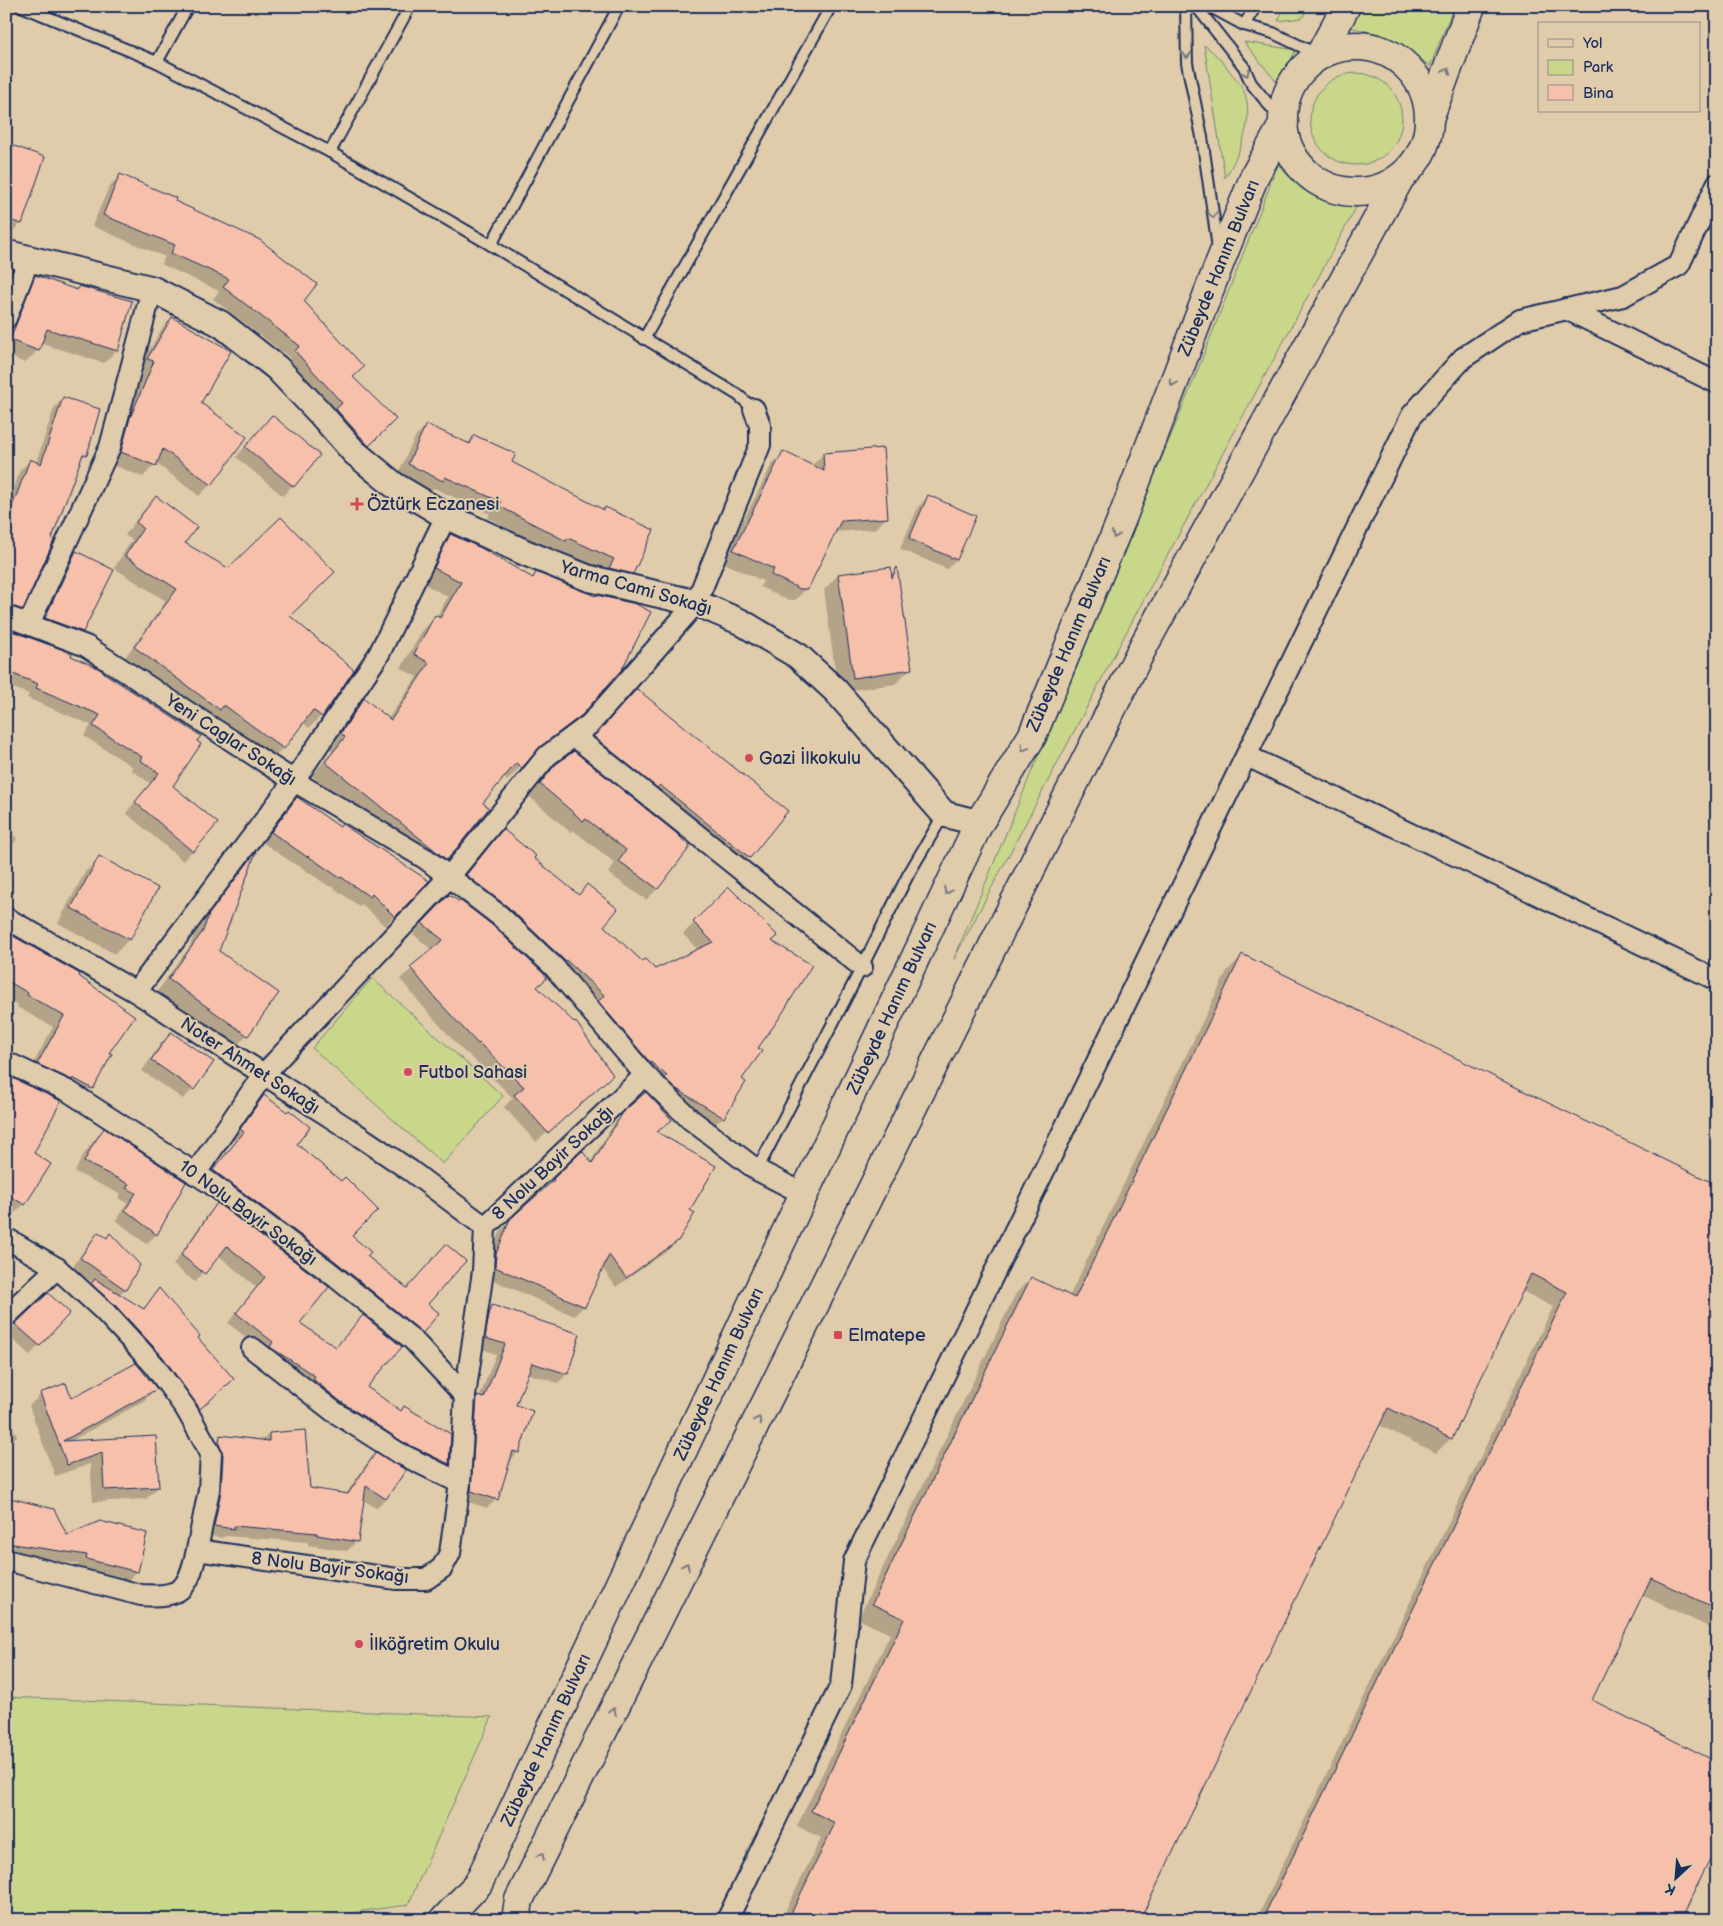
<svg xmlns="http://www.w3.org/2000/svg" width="1723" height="1926" viewBox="0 0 1723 1926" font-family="'Balsamiq Sans',sans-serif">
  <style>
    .green { fill: #c9d78b; stroke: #728374 }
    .shadow { fill: #0003 }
    .building { fill: #f7c0aa; stroke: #1b2f5e }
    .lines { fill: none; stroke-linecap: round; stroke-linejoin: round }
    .service-casing { stroke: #1b2f5e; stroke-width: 14 }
    .minor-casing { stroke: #1b2f5e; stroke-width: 24 }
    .tertiary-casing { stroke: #1b2f5e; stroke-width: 29 }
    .trunk-casing { stroke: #1b2f5e; stroke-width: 31 }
    .service { stroke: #e0ccab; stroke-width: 10 }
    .minor { stroke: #e0ccab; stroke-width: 20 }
    .tertiary { stroke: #e0ccab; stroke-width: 25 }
    .trunk { stroke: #e0ccab; stroke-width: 28 }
    .oneway { stroke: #747681 }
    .poi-dot { fill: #d1495b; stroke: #e0ccab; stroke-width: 2 }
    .labels { text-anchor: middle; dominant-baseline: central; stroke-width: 4; stroke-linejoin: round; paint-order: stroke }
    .street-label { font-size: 18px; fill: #1b2f5e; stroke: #e0ccab }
    .poi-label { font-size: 18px; fill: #1b2f5e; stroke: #e0ccab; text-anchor: start }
  </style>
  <rect width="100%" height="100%" fill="#e0ccab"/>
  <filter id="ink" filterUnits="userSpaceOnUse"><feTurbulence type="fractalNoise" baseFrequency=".02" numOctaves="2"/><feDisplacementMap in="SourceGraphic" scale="10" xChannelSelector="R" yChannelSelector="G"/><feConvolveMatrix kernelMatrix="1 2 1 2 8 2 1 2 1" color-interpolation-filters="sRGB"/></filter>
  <g filter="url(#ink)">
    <g class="green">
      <polygon points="1285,6 1309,6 1302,18 1278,21"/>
      <polygon points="1363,6 1454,6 1430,66 1407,49 1381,35 1350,27"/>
      <polygon points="1244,42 1296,50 1278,84"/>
      <path d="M1204 45C1215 53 1224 63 1231 73 1235 78 1240 83 1243 89 1256 119 1240 152 1225 178Z"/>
      <circle cx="1356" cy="119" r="46"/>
      <path d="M1278 165C1307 195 1316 201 1358 204L1146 595 954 959 1191 387Z"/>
      <polygon points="372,978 503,1096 443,1164 312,1048"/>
      <polygon points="6,1697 492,1717 408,1905 298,1920 6,1920"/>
    </g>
    <g class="shadow">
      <polygon points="6,145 21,223 6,238"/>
      <polygon points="120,175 173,201 303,301 351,377 394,419 357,456 284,364 290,358 213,299 219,291 161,264 165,257 92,226 109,187"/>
      <polygon points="36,277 75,291 79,287 117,350 104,363 40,343 38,350 25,363 6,355 6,333 23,289"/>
      <polygon points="172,318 200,403 211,484 199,496 156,463 143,477 110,464 119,431 143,373 137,371 161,330"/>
      <polygon points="63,398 99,410 85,455 80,460 24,604 14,614 6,610 6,509 20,470 30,461 36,463 54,408"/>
      <polygon points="272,416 318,455 283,496 236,457"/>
      <polygon points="426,426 467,444 474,436 511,463 603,511 605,509 632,573 621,585 604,571 557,549 554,552 488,518 490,514 434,488 430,491 397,476 415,437"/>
      <polygon points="784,453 811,466 824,454 887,517 875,529 834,532 807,588 795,600 788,600 760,587 763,581 722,562 772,464"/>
      <polygon points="928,497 956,559 947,569 900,549 918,507"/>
      <polygon points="156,498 183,543 288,616 321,716 309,728 302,722 283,748 271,760 123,660 166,601 114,568 132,540 125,535 144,510"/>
      <polygon points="451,535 531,579 536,574 581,714 566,729 531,755 507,781 503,777 481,803 447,859 433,873 312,776 332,751 328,747 350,714 364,700 388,719 417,677 401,668 422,631 436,617 448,597 421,582 437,549"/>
      <polygon points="76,552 82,631 67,646 34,634 61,567"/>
      <polygon points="896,570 910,669 895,684 838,692 824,590 838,575 891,575"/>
      <polygon points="6,630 69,656 171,786 192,851 183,861 126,813 150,783 131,770 133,767 84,736 91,725 27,698 29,694 6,685"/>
      <polygon points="622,705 750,857 735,872 580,752"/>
      <polygon points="556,766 688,847 657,889 646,900 608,873 615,863 573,830 570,832 529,796"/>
      <polygon points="297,798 394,916 385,926 362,904 359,906 331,886 330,887 298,865 297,866 262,842 288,808"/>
      <polygon points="6,831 17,838 6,857"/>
      <polygon points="503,831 532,858 578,895 588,886 602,926 642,963 654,971 698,950 683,934 729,889 770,941 756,1048 723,1117 712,1128 664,1099 594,1008 456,887"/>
      <polygon points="253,857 217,951 247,1035 234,1048 156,993 190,946 196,929 243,867"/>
      <polygon points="100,858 129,939 115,954 58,923 85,872"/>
      <polygon points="438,907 536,987 601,1086 536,1142 504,1107 513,1098 467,1053 466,1054 425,1009 400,979 433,951 413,934"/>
      <polygon points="6,932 107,1053 92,1088 81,1099 27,1075 53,1027 17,1007 18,1005 6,998"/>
      <polygon points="1242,956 1717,1186 1717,1631 1642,1595 1591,1700 1679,1920 1256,1920 1553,1307 1522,1291 1451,1438 1436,1453 1379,1425 1139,1920 781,1920 821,1838 797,1826 890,1634 858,1619 1016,1293 1031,1278 1069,1297 1227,971"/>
      <polygon points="171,1034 212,1062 193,1089 183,1099 142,1071 161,1043"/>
      <polygon points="6,1077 33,1154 49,1164 24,1204 12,1216 6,1212"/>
      <polygon points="264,1096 350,1236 365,1256 437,1313 412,1342 204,1181 235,1142 232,1139 255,1106"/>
      <polygon points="625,1112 671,1120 657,1133 688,1210 677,1241 667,1251 616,1287 602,1267 584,1306 574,1316 486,1277 486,1265 501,1230 554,1180 590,1163 615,1122"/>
      <polygon points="104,1130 185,1182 156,1235 146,1244 116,1220 127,1203 118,1198 120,1194 75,1172 82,1157 94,1140"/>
      <polygon points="217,1205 298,1324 335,1348 354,1326 365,1387 400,1412 450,1434 448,1464 439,1473 264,1352 228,1323 256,1287 218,1255 195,1282 173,1265 208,1214"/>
      <polygon points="99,1233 106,1239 110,1235 125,1289 119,1295 142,1310 159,1290 196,1338 223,1388 189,1418 86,1290 93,1283 72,1268 89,1243"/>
      <polygon points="48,1295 69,1313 30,1355 6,1334"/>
      <polygon points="492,1306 567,1374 558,1383 526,1373 514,1406 518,1452 508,1463 497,1499 487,1508 462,1500 468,1407 477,1398 479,1398 496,1354 477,1347 483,1316"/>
      <polygon points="155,1389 144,1401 69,1442 154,1437 158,1487 146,1499 93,1502 90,1464 55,1476 29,1406 41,1394 71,1399"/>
      <polygon points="6,1413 17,1436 6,1447"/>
      <polygon points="269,1434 309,1489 346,1494 366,1464 376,1454 404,1470 385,1499 376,1508 363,1500 357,1541 347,1551 308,1545 308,1542 225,1536 223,1538 205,1535 211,1446 221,1436 262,1441"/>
      <polygon points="6,1498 66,1537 137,1571 127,1581 77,1568 78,1564 6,1553"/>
    </g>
    <g class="building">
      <polygon points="6,143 45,157 22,224 6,219"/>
      <polygon points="120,174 176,198 175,201 260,240 317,284 304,301 364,367 353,377 396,419 369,446 336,409 342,403 295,351 300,346 223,287 229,279 171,253 175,245 103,215"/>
      <polygon points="35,275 77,290 79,286 132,301 118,351 47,329 39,351 10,340"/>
      <polygon points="172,317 231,351 201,403 247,437 212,485 163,449 156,466 121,452 130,418 154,361 147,359"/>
      <polygon points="63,397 100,409 87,455 83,454 52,538 54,540 23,610 6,604 6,523 30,459 41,464"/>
      <polygon points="272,415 320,455 294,487 245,447"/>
      <polygon points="426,424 470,444 474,435 516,454 512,462 604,510 605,507 654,530 633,574 609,568 614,559 568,538 566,541 499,506 501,502 445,477 443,481 408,464"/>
      <polygon points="883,448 888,518 841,521 808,589 800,589 771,575 774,569 733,550 783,451 824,471 823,453"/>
      <polygon points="928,495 976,516 957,560 909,539"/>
      <polygon points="156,496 197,527 185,543 228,568 281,517 335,572 290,616 354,670 322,717 313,710 284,749 224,705 220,710 134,647 177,589 125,556 143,528 136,522"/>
      <polygon points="450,534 481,548 533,578 536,572 595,596 596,595 636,604 651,612 622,669 582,715 540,747 522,768 516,763 483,803 489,808 447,860 325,762 345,737 341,733 364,698 391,720 429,663 414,654 435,615 440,618 461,582 434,568"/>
      <polygon points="76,551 114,570 83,632 45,618"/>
      <polygon points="891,567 892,578 897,567 912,669 853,678 838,574"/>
      <polygon points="6,629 72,653 71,656 96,667 104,672 104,673 201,736 197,741 201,744 173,786 218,823 193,852 135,802 159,773 140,760 142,757 93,726 100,715 36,688 38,684 6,671"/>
      <polygon points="637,689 788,811 750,858 660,785 657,788 593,736"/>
      <polygon points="574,751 676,833 690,847 658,889 619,861 626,850 586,819 583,821 540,784 555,765"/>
      <polygon points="297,797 340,827 342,824 429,881 395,917 372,894 370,897 341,877 340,878 308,856 307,857 271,832"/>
      <polygon points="503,829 536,856 534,858 579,895 587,884 618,909 604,926 642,961 645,959 655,969 713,942 693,922 729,887 778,936 772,941 812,965 780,1017 758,1048 762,1051 742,1079 746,1082 724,1118 675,1088 665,1078 667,1076 646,1058 598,1001 605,996 566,960 565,961 508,907 466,875"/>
      <polygon points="256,852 219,951 279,993 248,1036 168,979 203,931 209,914"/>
      <polygon points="99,856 158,888 130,940 71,908"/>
      <polygon points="449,895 460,902 461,901 492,925 545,975 546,979 537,987 575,1023 576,1022 613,1075 548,1133 514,1095 524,1087 479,1043 478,1044 436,999 410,967 443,940 422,923"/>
      <polygon points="6,932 80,974 79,976 135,1016 109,1053 112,1054 93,1089 73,1078 72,1080 37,1064 64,1016 27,995 28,993 6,980"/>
      <polygon points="1242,954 1717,1185 1717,1609 1651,1578 1592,1700 1717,1762 1717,1846 1680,1920 1262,1920 1567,1292 1531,1274 1452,1439 1388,1408 1140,1920 788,1920 835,1823 811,1811 904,1619 872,1604 1031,1277 1075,1298"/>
      <polygon points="171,1032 214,1062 194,1090 151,1060"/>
      <polygon points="6,1075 61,1101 34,1153 51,1164 25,1205 6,1194"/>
      <polygon points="646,1092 672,1120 657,1132 716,1166 690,1210 695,1213 678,1241 626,1278 609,1255 585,1307 495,1267 496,1254 510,1219 554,1180 553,1179 582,1151 592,1163 624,1111"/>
      <polygon points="264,1095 287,1112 289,1110 310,1127 297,1144 341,1181 345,1177 378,1210 352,1236 371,1252 367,1256 407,1288 446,1244 466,1261 428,1304 439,1313 423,1333 335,1261 213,1170 244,1132 240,1129"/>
      <polygon points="104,1128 186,1182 157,1235 125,1210 136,1193 126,1188 129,1184 84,1162 92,1146"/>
      <polygon points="217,1203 329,1287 300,1323 336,1347 363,1315 402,1347 367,1387 401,1411 404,1406 451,1434 449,1464 403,1442 340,1401 313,1379 315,1376 270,1347 273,1342 236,1313 265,1277 227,1246 205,1274 181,1255"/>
      <polygon points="98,1232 107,1238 110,1233 140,1265 126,1290 80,1258"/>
      <polygon points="95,1279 144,1309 159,1288 200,1336 198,1338 234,1379 200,1409 163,1357 114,1304 91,1284"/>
      <polygon points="48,1293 70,1313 40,1346 15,1324"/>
      <polygon points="492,1305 580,1334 568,1374 532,1363 516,1405 533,1411 519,1453 513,1451 498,1500 471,1491 477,1396 484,1398 505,1344 485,1338 489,1315"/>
      <polygon points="136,1363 157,1389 63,1441 156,1436 159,1487 104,1490 102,1453 67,1465 40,1393 66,1383 71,1398"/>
      <polygon points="305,1430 310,1488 348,1494 376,1452 406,1470 386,1499 366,1486 358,1542 317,1535 317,1533 234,1526 234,1529 214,1526 221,1491 223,1455 219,1444 220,1435 269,1441 269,1433"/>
      <polygon points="6,1497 54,1509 67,1535 100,1521 147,1533 138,1572 86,1559 87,1555 6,1543"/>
    </g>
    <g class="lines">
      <defs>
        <g id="service">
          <polyline points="21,6 157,62 330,152 491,245 738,395 754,409"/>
          <polyline points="1186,6 1187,63 1202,137 1218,248"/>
          <polyline points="1196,6 1244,67 1251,83 1284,123"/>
          <polyline points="1209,6 1244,25 1273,33 1319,55"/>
          <polyline points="1244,25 1256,6"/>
          <polyline points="157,62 188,6"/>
          <polyline points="330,152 410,6"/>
          <polyline points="491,245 619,6"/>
          <polyline points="644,339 831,6"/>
          <polyline points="757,1170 862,967 908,875 944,814"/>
        </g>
        <g id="minor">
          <polyline points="1566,309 1717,383"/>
          <polyline points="6,318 29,259"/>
          <polyline points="6,616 86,646 294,781 426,859 500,916 554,967 645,1075 690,1119 757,1170 804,1194"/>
          <polyline points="29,624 110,447 152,289"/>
          <polyline points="574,736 862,967"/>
          <polyline points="1247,756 1717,980"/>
          <polyline points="6,918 136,992 355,1133 411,1171 485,1227"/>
          <polyline points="136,992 294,781 379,654 446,516"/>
          <polyline points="6,1062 68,1091 210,1183 328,1271 413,1340 465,1396"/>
          <polyline points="195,1174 263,1075 449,877 547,756 590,724 696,603 760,445 760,425 754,409"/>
          <polyline points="6,1238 57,1268 105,1312 154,1365 186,1409 211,1454 209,1490 197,1550 397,1579 426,1579 442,1568 450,1553 460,1483 465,1396 483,1271 485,1227 645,1075"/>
          <polyline points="6,1316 57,1268"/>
          <polyline points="252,1348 333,1411 397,1452 460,1483"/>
          <path d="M6 1560 141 1595C183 1598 188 1589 197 1550"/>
          <polyline points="727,1920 841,1685 854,1561 1412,415 1463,358 1520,320 1623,296 1679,265 1717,184"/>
        </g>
        <polyline id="tertiary" points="6,253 152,289 221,324 277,368 319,412 354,452 394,485 446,516 526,553 588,578 696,603 741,622 798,656 835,690 944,814 979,823"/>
        <g id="trunk">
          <circle cx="1356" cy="119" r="73"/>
          <polyline points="1320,55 1346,6"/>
          <polyline points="1430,116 1471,6"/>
          <polyline points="444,1920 478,1884 979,823 1032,736 1123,516 1220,262 1255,175 1284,123"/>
          <polyline points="516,1920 519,1900 1036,859 1144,645 1400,178"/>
        </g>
      </defs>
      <use href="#service" class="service-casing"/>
      <use href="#minor" class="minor-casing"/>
      <use href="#tertiary" class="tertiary-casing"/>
      <use href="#trunk" class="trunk-casing"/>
      <use href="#service" class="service"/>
      <use href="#minor" class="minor"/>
      <use href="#tertiary" class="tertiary"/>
      <use href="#trunk" class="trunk"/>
    </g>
    <defs><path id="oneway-chevron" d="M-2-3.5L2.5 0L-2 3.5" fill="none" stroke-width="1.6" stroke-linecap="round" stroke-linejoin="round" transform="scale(1.25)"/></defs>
    <g class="oneway">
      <use href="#oneway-chevron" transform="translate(1187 55) rotate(88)"/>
      <use href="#oneway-chevron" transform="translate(1447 71) rotate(-69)"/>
      <use href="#oneway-chevron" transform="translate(1246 73) rotate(66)"/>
      <use href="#oneway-chevron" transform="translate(1213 215) rotate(82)"/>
      <use href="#oneway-chevron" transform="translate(1173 383) rotate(111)"/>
      <use href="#oneway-chevron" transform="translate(1115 535) rotate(112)"/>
      <use href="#oneway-chevron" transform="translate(1024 748) rotate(121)"/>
      <use href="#oneway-chevron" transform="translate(947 891) rotate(115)"/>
      <use href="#oneway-chevron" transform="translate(758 1420) rotate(-64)"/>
      <use href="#oneway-chevron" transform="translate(686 1566) rotate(-64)"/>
      <use href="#oneway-chevron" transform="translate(613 1711) rotate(-64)"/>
      <use href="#oneway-chevron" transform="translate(541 1856) rotate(-64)"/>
    </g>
  </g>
  <g class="poi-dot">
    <path d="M354.5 496.5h5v5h5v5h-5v5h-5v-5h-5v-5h5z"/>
    <circle cx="749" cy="758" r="5"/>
    <circle cx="408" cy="1072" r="5"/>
    <rect x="833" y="1330" width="10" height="10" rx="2.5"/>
    <circle cx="359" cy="1644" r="5"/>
  </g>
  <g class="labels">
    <g class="street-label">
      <text transform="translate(1219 268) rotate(-68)">Zübeyde Hanım Bulvarı</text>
      <text transform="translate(636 588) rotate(16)">Yarma Cami Sokağı</text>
      <text transform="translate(1069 644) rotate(-67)">Zübeyde Hanım Bulvarı</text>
      <text transform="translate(231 740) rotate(33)">Yeni Caglar Sokağı</text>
      <text transform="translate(892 1008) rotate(-65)">Zübeyde Hanım Bulvarı</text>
      <text transform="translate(250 1066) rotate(33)">Noter Ahmet Sokağı</text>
      <text transform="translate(553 1163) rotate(-43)">8 Nolu Bayir Sokağı</text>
      <text transform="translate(248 1213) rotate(36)">10 Nolu Bayir Sokağı</text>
      <text transform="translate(719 1374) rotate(-65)">Zübeyde Hanım Bulvarı</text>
      <text transform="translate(330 1568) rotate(7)">8 Nolu Bayir Sokağı</text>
      <text transform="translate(546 1740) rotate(-65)">Zübeyde Hanım Bulvarı</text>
    </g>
    <g class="poi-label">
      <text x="367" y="504">Öztürk Eczanesi</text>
      <text x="759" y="758">Gazi İlkokulu</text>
      <text x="418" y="1072">Futbol Sahasi</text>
      <text x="848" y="1335">Elmatepe</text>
      <text x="369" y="1644">İlköğretim Okulu</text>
    </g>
  </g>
  <rect width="1723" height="1926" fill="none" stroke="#e0ccab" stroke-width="25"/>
  <rect x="12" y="12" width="1698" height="1901" fill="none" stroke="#1b2f5e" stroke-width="2" filter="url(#ink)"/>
  <rect x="1538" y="22" width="162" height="90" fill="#e0ccab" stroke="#918d8c"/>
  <rect x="1548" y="39" width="25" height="8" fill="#e0ccab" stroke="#918d8c"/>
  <text x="1583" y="48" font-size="15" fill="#1b2f5e">Yol</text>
  <rect x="1548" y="60" width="25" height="15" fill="#c9d78b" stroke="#918d8c"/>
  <text x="1583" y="72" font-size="15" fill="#1b2f5e">Park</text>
  <rect x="1548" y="85" width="25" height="15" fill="#f7c0aa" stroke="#918d8c"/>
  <text x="1583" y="98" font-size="15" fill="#1b2f5e">Bina</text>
  <g transform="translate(1676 1878) rotate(206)" stroke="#e0ccab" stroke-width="4" paint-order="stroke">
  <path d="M0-4L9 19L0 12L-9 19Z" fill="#1b2f5e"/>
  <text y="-8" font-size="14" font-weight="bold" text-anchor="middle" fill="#1b2f5e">K</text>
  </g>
</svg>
